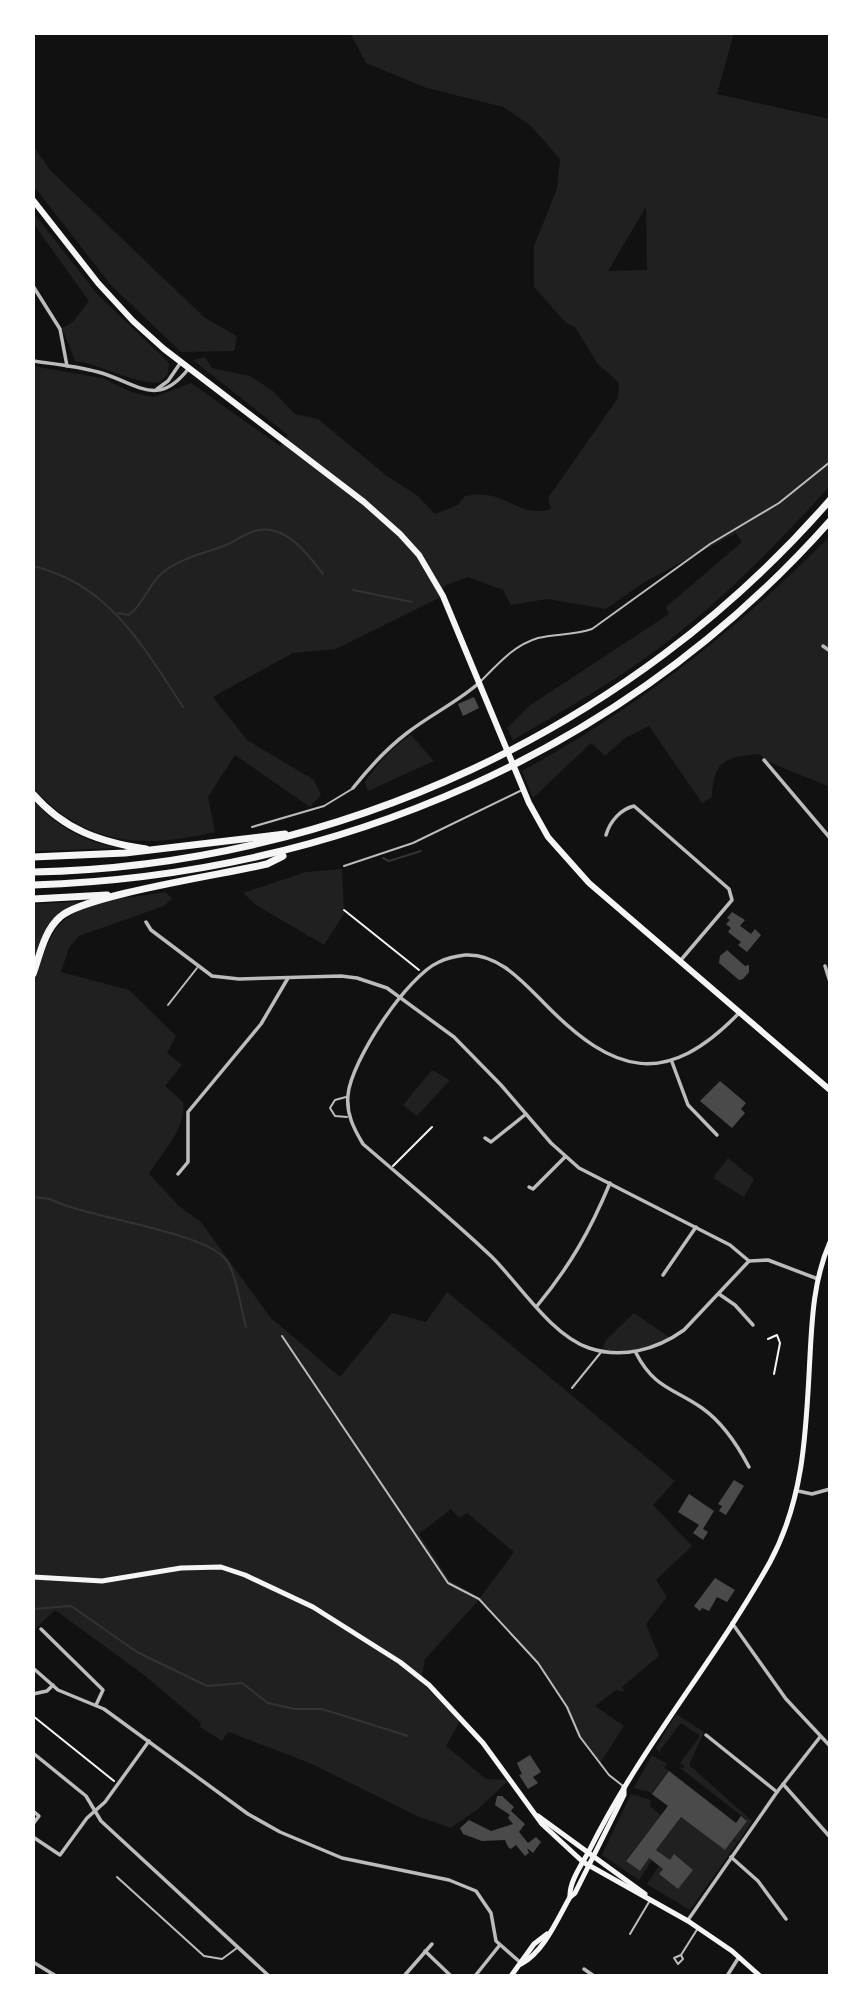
<svg xmlns="http://www.w3.org/2000/svg" width="863" height="2009" viewBox="0 0 863 2009" font-family="Roboto,sans-serif">
  <style>
    .green { fill: #202020; fill-rule: evenodd }
    .lines { fill: none; stroke-linecap: round; stroke-linejoin: round }
    .stream { stroke: #333; stroke-width: 2 }
    .building { fill: #4a4a4a }
    .path { stroke: #f5f5f5; stroke-width: 2 }
    .service { stroke: #bcbcbc; stroke-width: 2 }
    .minor { stroke: #bcbcbc; stroke-width: 3.5 }
    .secondary { stroke: #f5f5f5; stroke-width: 5 }
    .primary { stroke: #f5f5f5; stroke-width: 6 }
    .motorway { stroke: #f5f5f5; stroke-width: 7 }
  </style>
  <rect width="100%" height="100%" fill="#111"/>
  <g class="green">
    <path d="M350 33H734L717 94 830 119V486C785 535 740 583 688 625 635 670 573 705 513 740L507 728 529 706 669 614 666 607 742 542 736 533 643 583 606 609 547 599 511 605 503 590 468 577 444 586 443 596 336 649 293 653 213 697 247 740 314 780 321 795 310 807 235 755 208 797 215 832C144 849 84 846 33 787V366L102 378 134 393 154 397 191 383 280 446 288 435 193 360 205 357 212 368 250 376 273 391 295 414 318 419 387 476 418 496 435 514 458 505 465 496C507 487 515 519 551 509L548 498 618 398 619 383 597 363 575 327 566 323 534 287V246L557 189 560 159 530 125 503 107 427 88 366 63ZM646 207 647 270 608 271Z"/>
    <polygon points="33,146 51,171 205,318 237,336 234,351 181,352 111,285 33,185"/>
    <path d="M33 212 97 294 169 363 168 374 160 382C142 387 100 364 75 361L62 328 73 322 89 301 33 223Z"/>
    <path d="M830 536V787L764 760 760 754C726 757 713 760 712 797L702 803 649 726 625 738 605 756 591 743 533 798 522 771C638 707 737 630 830 536Z"/>
    <path d="M411 735 434 761 368 791 365 782C378 763 391 748 411 735Z"/>
    <path d="M33 800C56 827 86 843 120 848L33 851Z"/>
    <polygon points="342,869 344,914 324,945 256,905 243,893 306,872"/>
    <path d="M165 892 172 898 164 906 79 936 69 948 61 972 129 990 176 1036 167 1053 182 1065 165 1086 183 1102C187 1129 162 1152 149 1174L180 1207 201 1222 270 1317 340 1377 392 1313 426 1322 447 1292 675 1481 653 1505 692 1546 656 1580 667 1597 646 1624 659 1656 622 1687 625 1692 616 1690 595 1706 624 1726 600 1763 580 1737 567 1707 538 1663 480 1599 425 1659 421 1682 460 1721 446 1746 486 1779 509 1780 478 1809 451 1828 417 1816 312 1764 234 1734 228 1732 222 1741 200 1727 201 1723 144 1675 55 1610 36 1628 33 1626V984C40 967 44 948 54 932 76 898 129 899 165 892ZM451 1509 459 1518 467 1513 514 1552 480 1598 450 1581 419 1534Z"/>
    <path d="M80 902C53 913 42 936 33 962V904Z"/>
    <polygon points="432,1070 450,1080 417,1116 403,1105"/>
    <polygon points="728,1158 754,1179 744,1197 713,1178"/>
    <polygon points="634,1313 672,1339 636,1353 602,1350 606,1340"/>
    <polygon points="676,1714 704,1732 689,1765 752,1821 738,1842 733,1839 747,1820 680,1768 685,1767 680,1763 700,1736 681,1723 660,1750 662,1755 656,1748"/>
    <polygon points="652,1755 667,1764 664,1767 669,1771 652,1793 662,1804 650,1792 634,1788"/>
    <polygon points="631,1794 651,1800 650,1806 661,1815 626,1860 640,1871 649,1858 652,1860 639,1880 602,1855"/>
    <polygon points="681,1817 725,1850 733,1840 737,1843 690,1910 647,1884 659,1866 663,1869 659,1874 678,1889 693,1870 674,1855 670,1860 656,1850"/>
  </g>
  <g class="lines">
    <g class="stream">
      <path d="M33 566C109 584 143 646 183 707"/>
      <polyline points="353,590 412,602"/>
      <path d="M118 613 129 615C143 605 148 585 162 573 179 559 201 554 221 547 233 543 243 534 255 531 284 522 308 554 323 574"/>
      <polyline points="383,858 389,861 421,851"/>
      <path d="M33 1197 50 1199C85 1218 205 1231 226 1260 236 1272 241 1310 246 1327"/>
      <polyline points="33,1609 71,1606 137,1652 207,1686 242,1683 268,1703 294,1709 322,1709 408,1736"/>
    </g>
  </g>
  <g class="building">
    <polygon points="474,697 479,708 463,716 458,704"/>
    <polygon points="732,912 745,920 740,926 743,928 751,934 755,929 761,935 747,952 738,945 741,942 728,932 731,928 726,924 730,920 727,918"/>
    <polygon points="727,950 745,966 749,965 749,972 743,979 739,980 719,963 720,956"/>
    <polygon points="720,1081 746,1103 741,1109 745,1113 732,1128 700,1101"/>
    <polygon points="734,1480 744,1486 726,1515 719,1511 722,1506 718,1504"/>
    <polygon points="689,1494 714,1511 703,1529 708,1532 703,1540 693,1533 699,1525 678,1512"/>
    <polygon points="715,1578 735,1590 727,1602 717,1597 709,1611 702,1608 700,1611 694,1606"/>
    <polygon points="530,1755 541,1772 533,1777 538,1783 528,1789 519,1775 522,1774 517,1763"/>
    <polygon points="669,1771 736,1823 741,1816 747,1821 725,1850 681,1817 656,1850 670,1860 674,1854 693,1870 678,1889 659,1874 663,1869 649,1858 640,1871 626,1861 668,1806 652,1794"/>
    <polygon points="497,1796 502,1796 514,1807 511,1811 525,1824 519,1832 528,1843 536,1837 541,1842 533,1853 527,1848 529,1853 525,1856 516,1845 511,1849 508,1847 505,1840 482,1841 463,1834 460,1828 469,1820 491,1831 513,1824 508,1818 510,1815 495,1805"/>
  </g>
  <g class="lines">
    <g class="path">
      <polyline points="344,910 419,970"/>
      <polyline points="393,1166 432,1127"/>
      <polyline points="768,1339 777,1335 780,1343 774,1374"/>
      <polyline points="33,1716 114,1781"/>
    </g>
    <g class="service">
      <path d="M481 681C498 664 514 645 538 638 556 634 574 635 592 629L710 544 779 503 830 462"/>
      <polyline points="252,827 324,806 352,789"/>
      <polyline points="344,866 413,843 522,790"/>
      <polyline points="168,1005 197,968"/>
      <polyline points="346,1097 335,1100 330,1108 335,1116 347,1117"/>
      <polyline points="282,1336 448,1583 479,1599 538,1663 567,1707 580,1737 609,1775 623,1786"/>
      <polyline points="572,1388 602,1351"/>
      <polyline points="117,1877 204,1956 222,1959 237,1948"/>
      <polyline points="630,1934 649,1902"/>
      <polyline points="681,1955 683,1959 678,1964 674,1958 681,1955 698,1928"/>
    </g>
    <g class="minor">
      <polyline points="33,286 60,329 67,366"/>
      <path d="M33 361C55 364 77 366 98 372 136 382 157 410 189 368"/>
      <polyline points="157,389 168,381 181,362"/>
      <polyline points="823,646 830,651"/>
      <polyline points="764,760 830,838"/>
      <path d="M353 788C369 768 386 749 407 733 430 715 456 703 479 683"/>
      <path d="M606 835C610 821 621 809 634 806L729 889 732 900 680 961"/>
      <polyline points="146,922 151,930 212,976 239,979 341,976 357,978 387,988 454,1037 501,1085 551,1143 579,1168 730,1245 749,1261 768,1260 818,1279"/>
      <polyline points="825,966 830,982"/>
      <path d="M740 1012C666 1089 614 1075 544 1003 522 981 498 953 465 955 457 956 445 959 439 962 407 976 351 1061 348 1095 346 1114 354 1129 363 1144 407 1182 451 1218 492 1257 519 1284 552 1336 589 1348 622 1359 656 1350 684 1330L749 1261"/>
      <polyline points="672,1062 688,1105 717,1135"/>
      <polyline points="485,1138 491,1142 526,1114"/>
      <polyline points="178,1174 188,1162 188,1112 261,1024 288,978"/>
      <polyline points="529,1187 533,1189 565,1157"/>
      <polyline points="663,1275 696,1227"/>
      <polyline points="719,1294 735,1305 753,1325"/>
      <path d="M537 1306C570 1266 590 1231 610 1183"/>
      <path d="M636 1353C654 1388 673 1388 702 1408 722 1422 738 1446 749 1467"/>
      <polyline points="798,1491 812,1494 830,1489"/>
      <polyline points="732,1623 786,1699 830,1746"/>
      <polyline points="41,1629 103,1690 96,1705"/>
      <polyline points="33,1668 58,1690 104,1709 248,1814 280,1832 342,1858 449,1880 476,1891 491,1913 496,1941 521,1963"/>
      <polyline points="33,1694 47,1691 53,1685"/>
      <polyline points="706,1735 777,1792"/>
      <polyline points="33,1753 86,1796 101,1821 269,1976"/>
      <polyline points="783,1784 830,1837"/>
      <polyline points="33,1811 39,1816 33,1824"/>
      <polyline points="33,1837 60,1855 87,1818 105,1802 149,1741"/>
      <polyline points="731,1857 758,1881 786,1919"/>
      <polyline points="688,1920 777,1792 820,1737"/>
      <polyline points="425,1951 451,1976"/>
      <polyline points="33,1962 56,1976"/>
      <polyline points="584,1969 594,1976"/>
      <polyline points="404,1976 432,1944"/>
      <polyline points="475,1976 499,1946"/>
      <polyline points="727,1976 739,1957"/>
    </g>
    <g class="secondary">
      <polyline points="33,1577 102,1581 181,1568 221,1567 245,1575 313,1607 400,1662 429,1685 483,1743 542,1824 583,1862 688,1921 732,1951 760,1976"/>
      <polyline points="538,1816 645,1894"/>
      <path d="M570 1897C569 1881 583 1863 590 1849 641 1747 715 1661 770 1562 805 1497 806 1428 810 1356 812 1317 814 1278 830 1242"/>
      <path d="M521 1964C544 1952 558 1918 570 1897L575 1893 624 1795V1787"/>
      <polyline points="511,1976 534,1944 547,1934"/>
    </g>
    <polyline class="primary" points="33,200 98,283 133,321 164,349 364,502 400,534 419,555 443,596 529,803 548,837 589,883 830,1090"/>
    <g class="motorway">
      <path d="M33 794C64 830 100 842 146 849"/>
      <polyline points="33,857 125,853 285,834"/>
      <path d="M33 872C337 866 630 730 830 500"/>
      <path d="M33 885C339 875 625 752 830 521"/>
      <polyline points="33,899 107,895"/>
      <path d="M33 974C40 955 44 931 60 917 84 895 226 874 267 864L283 856"/>
    </g>
  </g>
  <rect width="863" height="2009" fill="none" stroke="#ffffff" stroke-width="70"/>
</svg>
